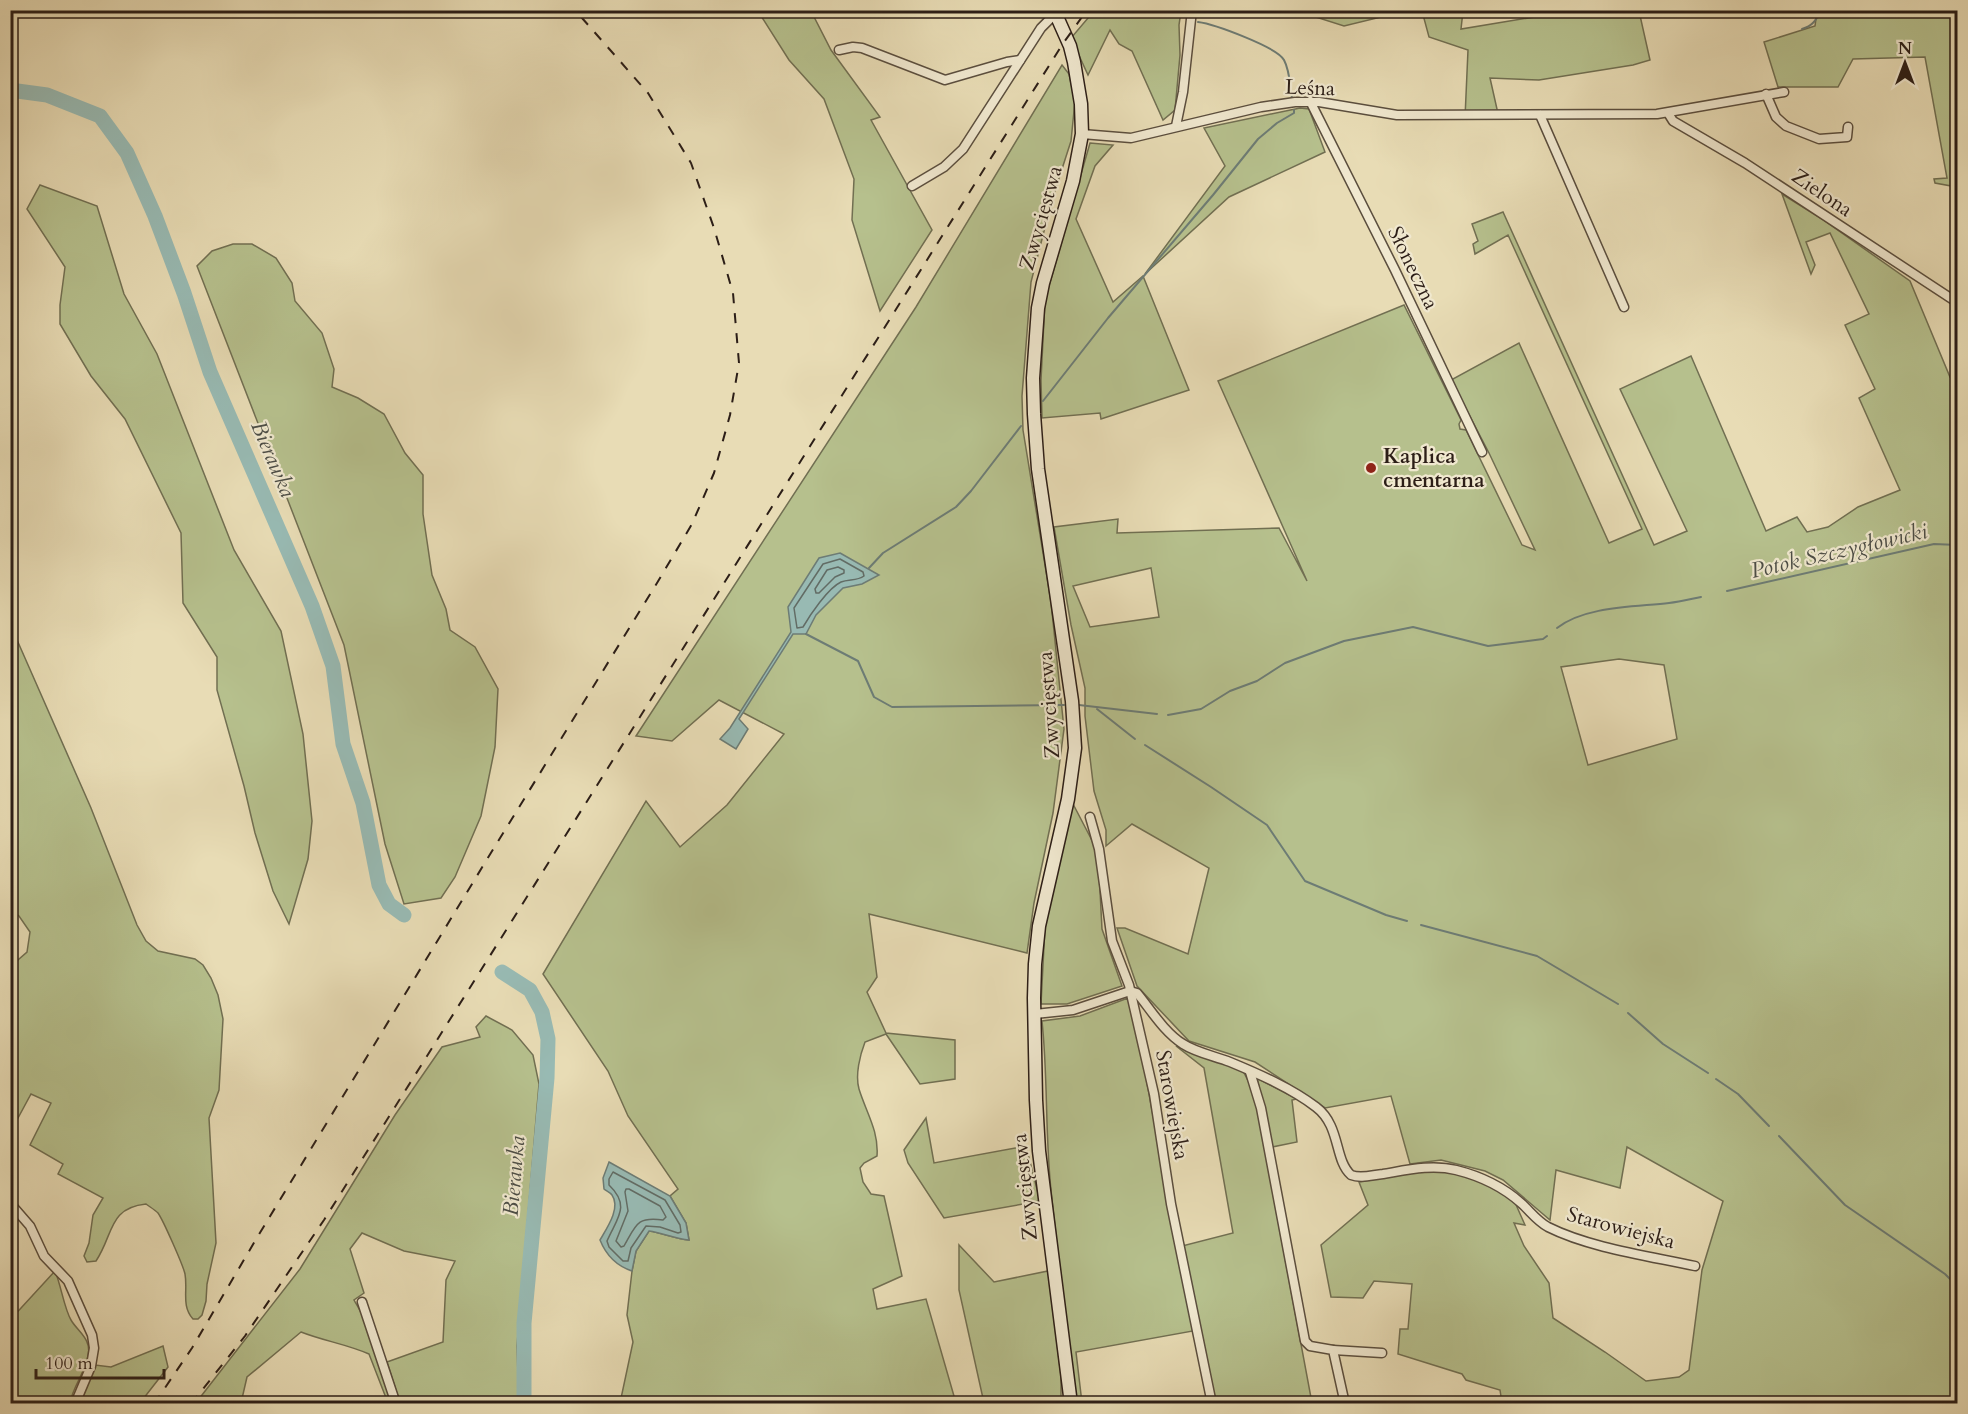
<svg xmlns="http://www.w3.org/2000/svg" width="1968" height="1414" viewBox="0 0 1968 1414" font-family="Cardo,serif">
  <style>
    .green { fill: #b6c08d; stroke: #716f52; stroke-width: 1.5; fill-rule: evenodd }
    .water { fill: #98bab3; stroke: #6d7c75; stroke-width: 1.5 }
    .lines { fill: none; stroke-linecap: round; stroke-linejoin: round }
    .shore { stroke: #626c65; stroke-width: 1.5 }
    .stream { stroke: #6d7c75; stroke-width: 2 }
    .river { stroke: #98bab3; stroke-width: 15 }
    .street-casing { stroke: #5b4e3e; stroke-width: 11 }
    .secondary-casing { stroke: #2c1e17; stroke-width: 15 }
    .street { stroke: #f0e8cf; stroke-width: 8 }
    .secondary { stroke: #f0e8cf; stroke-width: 12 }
    .rail { stroke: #2c1e17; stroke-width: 2; stroke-dasharray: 10 10; stroke-linecap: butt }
    .poi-dot { fill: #8f2418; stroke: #f0e8cf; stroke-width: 2 }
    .labels { text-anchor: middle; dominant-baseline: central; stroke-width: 4.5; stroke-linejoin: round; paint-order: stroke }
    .street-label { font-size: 21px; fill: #2c1e17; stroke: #f0e8cf }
    .poi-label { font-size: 21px; font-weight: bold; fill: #2c1e17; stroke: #f0e8cf; text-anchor: start }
    .water-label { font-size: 22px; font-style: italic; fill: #4c4d46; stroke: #f0e8cf }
  </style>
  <rect width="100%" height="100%" fill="#e8dcb5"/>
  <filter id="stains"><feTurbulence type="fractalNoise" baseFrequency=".00333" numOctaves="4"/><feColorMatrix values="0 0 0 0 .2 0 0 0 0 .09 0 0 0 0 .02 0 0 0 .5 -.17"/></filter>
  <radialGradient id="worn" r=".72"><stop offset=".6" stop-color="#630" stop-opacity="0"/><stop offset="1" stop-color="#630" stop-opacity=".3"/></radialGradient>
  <g class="green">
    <polygon points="1303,10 1406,10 1406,11 1344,26 1303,13"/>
    <polygon points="758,11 811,11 831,50 880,117 871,120 932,230 880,311 852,220 854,179 824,99 789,60"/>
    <polygon points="1094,11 1181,11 1179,25 1180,55 1175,110 1163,120 1132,51 1119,44 1110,30 1088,75 1071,38"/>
    <polygon points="1422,11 1463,11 1461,29 1571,11 1639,11 1650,60 1633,65 1539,80 1490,78 1499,118 1465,118 1468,50 1429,37"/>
    <polygon points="1817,11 1957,11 1957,187 1935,183 1934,179 1947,178 1925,57 1853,59 1838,87 1778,87 1764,42 1815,26"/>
    <path d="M1062 65 1069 74 1075 101 1071 141 1052 200 1031 282 1022 396 1023 430 1051 602 1064 729 1053 813 1034 903 1027 953 869 914 877 977 867 992 886 1033 955 1040V1079L920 1084 886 1034 865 1042C860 1055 855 1075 859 1089 866 1112 879 1131 877 1156L864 1163 860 1168 863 1182 871 1194 884 1196 902 1276 873 1289 877 1309 926 1299 956 1403H620L633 1342 627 1315 632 1271 636 1251 649 1231C663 1233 675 1239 689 1240L686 1223 670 1196 678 1189 628 1116 608 1071 543 974 646 801 680 847 727 805 784 734 719 700 672 741 636 736 916 307Z"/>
    <polygon points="1300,108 1309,109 1325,152 1229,197 1145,274 1225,166 1204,128"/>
    <polygon points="1090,143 1113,145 1095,166 1076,219 1113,302 1143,276 1189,390 1101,419 1100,413 1042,418 1041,380 1045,300"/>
    <polygon points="40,185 97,206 124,294 157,354 234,550 281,631 303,734 312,821 308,859 289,924 273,891 255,833 244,786 217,690 217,657 183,603 181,533 125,419 91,376 60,324 60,305 65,267 27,209"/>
    <path d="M1782 194 1822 219 1910 281 1950 377 1958 375 1957 1403H1502L1500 1390 1466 1380 1462 1374 1398 1354 1400 1329H1408L1412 1284 1374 1281 1363 1298 1331 1297 1321 1245 1368 1205 1359 1182 1411 1171 1454 1172 1491 1184 1513 1198 1525 1225 1514 1223 1524 1246 1549 1283 1553 1318 1605 1352 1646 1381 1679 1377 1689 1370 1702 1270 1723 1201 1627 1147 1620 1188 1556 1170 1550 1220 1503 1180 1485 1171 1441 1160 1410 1164 1391 1096 1325 1108 1255 1062 1189 1041 1137 986 1117 928H1125L1188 954 1209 868 1132 824 1106 846V830L1094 791 1085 716V688L1071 625 1054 527 1118 519 1117 533 1279 528 1307 581 1218 381 1404 305 1461 420 1459 424 1460 429 1466 430 1522 545 1535 550 1489 453 1451 380 1519 343 1609 543 1642 529 1508 235 1475 254 1473 244 1478 241 1472 224 1503 212 1654 545 1687 531 1620 389 1691 356 1766 531 1797 517 1807 532 1828 527 1858 507 1900 490 1859 398 1875 389 1845 325 1869 314 1830 233 1806 242 1815 265 1811 274ZM1151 568 1159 617 1090 627 1073 586ZM1619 659 1664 665 1677 739 1588 765 1561 667Z"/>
    <polygon points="233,244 252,244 276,258 292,283 295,301 322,333 334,369 332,387 358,398 384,414 405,453 423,475 423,514 432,575 446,609 450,630 475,647 498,689 495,747 481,816 455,877 441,898 404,904 385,844 344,645 197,266 212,251"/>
    <path d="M10 624 91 808 137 925 146 941 158 951 195 959 203 965 211 978 218 995 223 1019 219 1090 209 1118 216 1243 207 1284 206 1301 202 1315 198 1319H193C181 1306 188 1290 185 1274 183 1265 163 1220 158 1213 155 1210 150 1207 146 1204 108 1208 114 1234 96 1261L87 1262 84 1256 89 1243 93 1215 103 1198 58 1174 63 1164 30 1145 51 1103 31 1094 11 1131V966L27 952 30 932 19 916 11 910Z"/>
    <polygon points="1072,802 1098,852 1102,929 1122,986 1067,1004 1041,1004 1046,907"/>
    <path d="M1128 998 1139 1040 1193 1331 1076 1352 1082 1403H1076C1069 1332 1058 1261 1051 1190 1045 1133 1048 1077 1042 1021L1080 1016Z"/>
    <path d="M486 1016 512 1030 533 1055 539 1084 517 1346 519 1403H400L387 1362 443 1342 446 1280 455 1261 404 1251 362 1233 350 1249 364 1293 354 1300 362 1314 392 1403H388L369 1354C346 1344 324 1341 301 1332L247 1377 241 1403 195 1404 300 1269 395 1115 442 1047 480 1037 476 1027Z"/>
    <polygon points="1176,1046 1219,1060 1243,1071 1254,1092 1312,1403 1216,1403 1182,1246 1233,1233 1204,1068"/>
    <polygon points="1257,1078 1297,1099 1292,1100 1297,1142 1272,1147"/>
    <polygon points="926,1118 934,1163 1026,1146 1040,1201 944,1218 908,1163 904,1150"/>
    <polygon points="959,1245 994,1282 1048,1271 1061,1376 1061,1403 984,1403 959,1290"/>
    <path d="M55 1271C61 1285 64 1308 71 1320 78 1332 92 1339 88 1356 85 1373 73 1386 70 1403H11L10 1320Z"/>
    <polygon points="163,1346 168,1367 140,1403 79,1404 95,1365 111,1367"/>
  </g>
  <g class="water">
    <polygon points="840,553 879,575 862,584 843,588 816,615 806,634 793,634 739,719 748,729 736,749 720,739 730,728 791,632 788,607 819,558"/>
    <path d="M609 1162 670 1196 686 1223 689 1240C675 1239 663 1233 649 1231L636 1251 632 1271C617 1266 606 1255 600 1240 607 1228 621 1208 612 1195 610 1192 606 1191 604 1189L603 1178Z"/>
  </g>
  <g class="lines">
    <g class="shore">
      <path d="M840 559 863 572 864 576C857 581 849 579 841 582 828 588 810 615 803 627L797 628 794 608 823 564Z"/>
      <polygon points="838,567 844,570 844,573 835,577 819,593 816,593 815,589 827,570"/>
      <path d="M613 1172 665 1200 680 1225 681 1232 678 1233 660 1227 646 1226 631 1248 628 1261H623L609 1247 607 1241C617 1218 631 1206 609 1185V1179Z"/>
      <path d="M626 1189H629L660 1206 666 1217 663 1220C637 1216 636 1225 624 1246L621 1247 616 1241 628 1211 625 1192Z"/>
    </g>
    <g class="stream">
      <path d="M1198 22C1214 24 1277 47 1284 60 1290 71 1290 86 1292 98"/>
      <path d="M1802 29C1812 26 1816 21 1821 10"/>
      <polyline points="1043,401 1108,318 1213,195 1258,139 1277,123 1294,113 1294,110"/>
      <polyline points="869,568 883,553 956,507 971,491 1021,426"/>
      <polyline points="1727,591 1934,544 1958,545"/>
      <path d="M1557 628C1585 606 1635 607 1669 603 1680 602 1691 599 1701 597"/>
      <polyline points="806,634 858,661 874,697 892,707 1064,705"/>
      <polyline points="1079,705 1157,714"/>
      <polyline points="1097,709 1135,739"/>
      <polyline points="1168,715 1201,709 1230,691 1257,681 1285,663 1344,641 1413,627 1488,646 1543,639 1547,636"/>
      <polyline points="1145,745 1211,787 1267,825 1305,881 1386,915 1407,921"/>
      <polyline points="1421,925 1537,956 1618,1004"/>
      <polyline points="1628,1013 1663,1044 1708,1073"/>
      <polyline points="1716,1079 1738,1094 1769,1126"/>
      <polyline points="1779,1136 1845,1205 1945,1274 1958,1287"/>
    </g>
    <g class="river">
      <polyline points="10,90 47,95 100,116 127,153 155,216 184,293 210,372 312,606 333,666 343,744 363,803 379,885 389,904 404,915"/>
      <polyline points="502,972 530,990 542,1012 548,1039 547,1078 524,1323 524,1404"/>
    </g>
    <defs>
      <g id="street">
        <polyline points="839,50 853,47 862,48 945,80 1007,62 1020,60"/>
        <polyline points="1766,94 1776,117 1786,126 1819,139 1847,137 1848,127"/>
        <polyline points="1310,101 1395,270 1482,452"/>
        <polyline points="1668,113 1673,121 1745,163 1958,303"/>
        <polyline points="1540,115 1624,307"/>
        <polyline points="1176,126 1183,92 1192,10"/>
        <polyline points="1082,134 1131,138 1261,107 1295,102 1319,102 1397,115 1657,114 1784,92"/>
        <polyline points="912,186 944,167 963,149 1041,28 1055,14"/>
        <polyline points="1090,817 1099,849 1112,941 1129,985 1154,1094 1171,1204 1212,1404"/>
        <path d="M1130 991 1137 993C1151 1010 1164 1032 1183 1044 1197 1053 1215 1056 1230 1062 1259 1074 1291 1088 1316 1107 1341 1126 1334 1160 1351 1175 1361 1179 1372 1175 1383 1174 1407 1170 1432 1164 1456 1170 1480 1176 1502 1186 1521 1203 1530 1211 1537 1221 1548 1227 1590 1248 1649 1256 1695 1266"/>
        <polyline points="1035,1014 1073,1010 1130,991"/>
        <polyline points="1250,1072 1261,1108 1305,1341 1310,1346 1333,1350 1345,1404"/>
        <polyline points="10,1203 30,1226 44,1256 68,1281 92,1335 94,1348 91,1366 75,1404"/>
        <polyline points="362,1302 396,1404"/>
        <polyline points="1333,1350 1382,1353"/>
      </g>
      <polyline id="secondary" points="1054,10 1070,46 1074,62 1081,104 1082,134 1073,181 1043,283 1038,308 1033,378 1034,414 1038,469 1072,701 1075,748 1068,799 1039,926 1035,964 1034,998 1036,1100 1039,1151 1071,1404"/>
    </defs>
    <use href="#street" class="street-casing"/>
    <use href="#secondary" class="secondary-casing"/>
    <use href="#street" class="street"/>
    <use href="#secondary" class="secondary"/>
    <g class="rail">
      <polyline points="154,1404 192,1348 258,1236 489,856 657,583 692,524 714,473 730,415 739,363 733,293 714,228 691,163 648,93 575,10"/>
      <polyline points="191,1404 245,1336 324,1220 1062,45 1087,10"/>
    </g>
  </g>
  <circle class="poi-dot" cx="1371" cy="468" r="6"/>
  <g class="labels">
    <g class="street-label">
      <text transform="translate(1310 88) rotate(2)">Leśna</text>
      <text transform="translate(1822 193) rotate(34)">Zielona</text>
      <text transform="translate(1041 218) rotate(-74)">Zwycięstwa</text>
      <text transform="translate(1413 268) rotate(64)">Słoneczna</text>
      <text transform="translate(1049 705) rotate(-94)">Zwycięstwa</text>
      <text transform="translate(1172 1105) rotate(80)">Starowiejska</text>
      <text transform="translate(1025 1187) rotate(-96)">Zwycięstwa</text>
      <text transform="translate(1621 1228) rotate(15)">Starowiejska</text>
    </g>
    <g class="poi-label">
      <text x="1383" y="456">Kaplica<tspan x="1383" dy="24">cmentarna</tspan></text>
    </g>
    <g class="water-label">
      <text transform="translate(273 459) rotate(67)">Bierawka</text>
      <text transform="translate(1839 551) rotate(-13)">Potok Szczygłowicki</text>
      <text transform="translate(514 1176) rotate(-85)">Bierawka</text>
    </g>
  </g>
  <rect width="1968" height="1414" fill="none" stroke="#e8dcb5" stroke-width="36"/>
  <rect x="12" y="12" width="1944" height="1390" fill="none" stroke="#2c1e17" stroke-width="3"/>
  <rect x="18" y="18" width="1932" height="1378" fill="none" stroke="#2c1e17" stroke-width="1.5"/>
  <g transform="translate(1905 63)" stroke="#f0e8cf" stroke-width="4.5" paint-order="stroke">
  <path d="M0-4.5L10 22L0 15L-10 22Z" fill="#2c1e17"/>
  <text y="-9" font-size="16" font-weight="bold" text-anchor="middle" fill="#2c1e17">N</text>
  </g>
  <path d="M36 1369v9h128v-9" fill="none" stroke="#2c1e17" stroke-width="3"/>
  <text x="45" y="1369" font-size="18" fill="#2c1e17" stroke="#f0e8cf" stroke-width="4.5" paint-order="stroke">100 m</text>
  <rect width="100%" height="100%" filter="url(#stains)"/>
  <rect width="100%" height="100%" fill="url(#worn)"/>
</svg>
